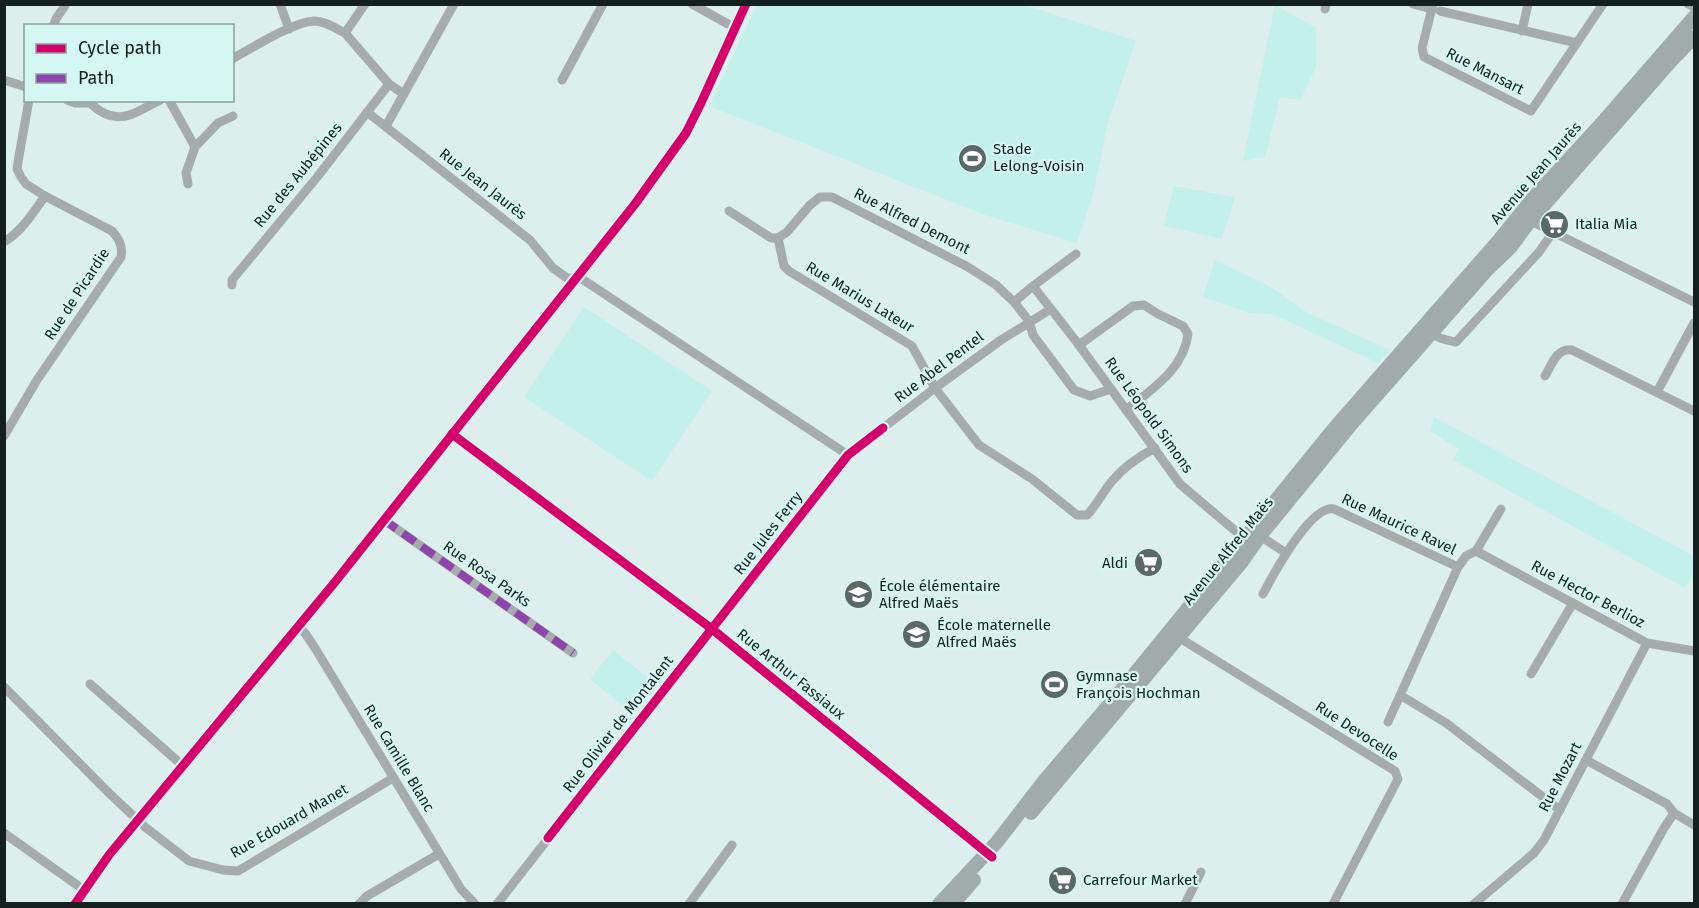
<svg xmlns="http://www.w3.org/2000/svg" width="1699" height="908" viewBox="0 0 1699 908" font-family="'Fira Sans',sans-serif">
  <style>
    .green { fill: #c3f0e9 }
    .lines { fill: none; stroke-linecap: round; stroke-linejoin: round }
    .minor { stroke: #a6acab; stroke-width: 9 }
    .tertiary { stroke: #a6acab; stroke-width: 12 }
    .secondary { stroke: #a2abab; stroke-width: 14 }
    .quiet { stroke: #8e44ad; stroke-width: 8; stroke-dasharray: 15 8; stroke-linecap: butt }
    .cycleway-casing { stroke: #d5f7f2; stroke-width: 13 }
    .cycleway { stroke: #d6006c; stroke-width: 9 }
    .labels { text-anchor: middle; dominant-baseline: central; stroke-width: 4.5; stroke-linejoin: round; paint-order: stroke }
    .street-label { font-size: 15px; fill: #14201f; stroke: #d5f7f2 }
    .poi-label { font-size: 15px; fill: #14201f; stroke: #d5f7f2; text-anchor: start }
  </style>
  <rect width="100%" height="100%" fill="#ddefec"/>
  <g class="green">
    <polygon points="757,5 1025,5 1136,41 1108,122 1093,195 1077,243 988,216 709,106"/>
    <polygon points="1275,5 1316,28 1316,67 1300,100 1280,97 1265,157 1243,161"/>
    <polygon points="1174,186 1235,197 1222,239 1164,226"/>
    <polygon points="1215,260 1269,286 1308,313 1390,350 1378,363 1272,314 1249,313 1203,297"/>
    <polygon points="584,307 712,391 652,481 524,397"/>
    <polygon points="1434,417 1694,556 1694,574 1693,574 1685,588 1453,460 1459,449 1430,431"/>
    <polygon points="613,650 651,680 627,709 590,679"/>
  </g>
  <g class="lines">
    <g class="minor">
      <polyline points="280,4 289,29"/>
      <polyline points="365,4 345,33 389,84 404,94"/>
      <polyline points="692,4 728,24 735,26"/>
      <polyline points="1413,4 1432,9"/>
      <polyline points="1433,4 1422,48 1424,57 1531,111 1603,4"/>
      <polyline points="1688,4 1694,7"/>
      <polyline points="1325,9 1326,4"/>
      <polyline points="1440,11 1577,43"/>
      <polyline points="53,26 56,19 66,4"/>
      <polyline points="1522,31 1528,4"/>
      <path d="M232 59C252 48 293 22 314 21 325 21 335 28 345 33"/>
      <polyline points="4,80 26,87"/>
      <polyline points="562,80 603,4"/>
      <path d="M67 100 75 103H90C116 128 133 114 160 100"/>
      <polyline points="169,100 195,147 186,173 188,184"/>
      <polyline points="367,112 530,240 553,268 567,278 582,279 848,455"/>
      <polyline points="386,126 454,4"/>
      <polyline points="195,147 218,123 233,116"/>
      <polyline points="729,211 771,238 778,238"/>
      <polyline points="1527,219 1694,302"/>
      <path d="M778 238 784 266 789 271 912 346 935 388 979 445 1032 479 1077 515H1087C1098 504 1103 491 1113 480 1124 467 1140 456 1155 448"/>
      <polyline points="778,238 787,232 810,205 820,197 832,197 968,267 996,285 1014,302 1029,321 1033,335 1074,390 1090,396 1111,389"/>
      <path d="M4 242C22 231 33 213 45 196"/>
      <polyline points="232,285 232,280 318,176 389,84"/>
      <polyline points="1033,286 1079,345 1180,484 1239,534 1246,536 1260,536 1286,553"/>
      <polyline points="1014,302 1033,286 1076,254"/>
      <path d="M1429 329C1434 338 1446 340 1456 342L1539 252 1553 232"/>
      <path d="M1079 345 1133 306 1144 305 1158 314 1183 326 1188 334C1184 369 1152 389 1126 410"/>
      <path d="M1545 376C1551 366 1557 347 1572 350L1694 411"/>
      <polyline points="1657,392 1694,323"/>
      <polyline points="452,434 712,629 990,856"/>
      <path d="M4 436 37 380 121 257C123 246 119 239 112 231L45 196 26 184 21 177 17 169 19 156 29 100"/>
      <polyline points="384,520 573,653"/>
      <polyline points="1476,551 1647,643 1694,651"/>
      <path d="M1263 594C1273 575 1311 504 1334 509L1458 567"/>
      <polyline points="298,627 305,633 315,648 461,889 475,904"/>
      <polyline points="1178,637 1395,771 1398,779 1333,904"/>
      <polyline points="1531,674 1573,603"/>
      <polyline points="90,684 183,766"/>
      <polyline points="4,687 108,792 145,827 189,861 223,870 238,871 393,778"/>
      <polyline points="1400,695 1446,723 1560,810"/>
      <polyline points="1388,722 1458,567 1466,556 1476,551 1501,509"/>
      <polyline points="1586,760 1667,804 1674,813 1694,825"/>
      <polyline points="4,833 84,890"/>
      <polyline points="359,904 367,896 439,854"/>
      <polyline points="497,904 848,455 935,388 1001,340 1051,309"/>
      <polyline points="689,904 732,845"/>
      <polyline points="1185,904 1201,872"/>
      <polyline points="1474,904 1534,853 1544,840 1647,643"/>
      <polyline points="1622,904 1664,828 1674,813"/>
    </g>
    <polyline class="tertiary" points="75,904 109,855 335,582 635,204 686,133 701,103 746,4"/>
    <g class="secondary">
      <polyline points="1031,813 1241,563 1260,536 1349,427 1487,270 1510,248 1530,221 1671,61 1694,37"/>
      <polyline points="939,904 997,842 1044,781 1119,693 1337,425 1500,239 1534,197 1601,124 1694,17"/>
      <polyline points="953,904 974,880"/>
    </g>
    <polyline class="quiet" points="384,520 573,653"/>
    <defs>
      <g id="cycleway">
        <polyline points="452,434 712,629 992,857"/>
        <polyline points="548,838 848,455 883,428"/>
        <polyline points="75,904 109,855 335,582 635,204 686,133 701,103 746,4"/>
      </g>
    </defs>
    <use href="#cycleway" class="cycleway-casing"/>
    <use href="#cycleway" class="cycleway"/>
  </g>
  <defs>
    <symbol id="stadium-disc" viewBox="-11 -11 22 22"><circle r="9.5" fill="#5a6867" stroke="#d5f7f2"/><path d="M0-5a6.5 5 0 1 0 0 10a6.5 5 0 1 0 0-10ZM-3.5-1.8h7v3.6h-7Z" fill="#fff"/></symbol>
    <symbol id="supermarket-disc" viewBox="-11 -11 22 22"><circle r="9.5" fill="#5a6867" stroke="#d5f7f2"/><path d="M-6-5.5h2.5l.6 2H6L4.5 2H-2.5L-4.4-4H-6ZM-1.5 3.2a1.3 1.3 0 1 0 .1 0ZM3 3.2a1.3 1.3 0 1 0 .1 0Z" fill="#fff"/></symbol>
    <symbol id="school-disc" viewBox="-11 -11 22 22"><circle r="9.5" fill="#5a6867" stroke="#d5f7f2"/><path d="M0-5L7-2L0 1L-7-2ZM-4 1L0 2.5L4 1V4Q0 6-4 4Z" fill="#fff"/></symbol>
  </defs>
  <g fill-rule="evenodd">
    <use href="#stadium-disc" x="956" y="142" width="33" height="33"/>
    <use href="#supermarket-disc" x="1538" y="208" width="33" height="33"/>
    <use href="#supermarket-disc" x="1132" y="546" width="33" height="33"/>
    <use href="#school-disc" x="842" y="578" width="33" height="33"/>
    <use href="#school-disc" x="900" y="618" width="33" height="33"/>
    <use href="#stadium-disc" x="1038" y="668" width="33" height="33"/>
    <use href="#supermarket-disc" x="1046" y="864" width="33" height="33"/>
  </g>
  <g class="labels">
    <g class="street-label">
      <text transform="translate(1485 71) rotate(27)">Rue Mansart</text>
      <text transform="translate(1536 173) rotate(-49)">Avenue Jean Jaurès</text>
      <text transform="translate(298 175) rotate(-51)">Rue des Aubépines</text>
      <text transform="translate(483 184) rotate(38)">Rue Jean Jaurès</text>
      <text transform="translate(912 221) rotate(27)">Rue Alfred Demont</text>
      <text transform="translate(77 294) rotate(-57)">Rue de Picardie</text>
      <text transform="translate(860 297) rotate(31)">Rue Marius Lateur</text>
      <text transform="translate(939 367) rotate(-37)">Rue Abel Pentel</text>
      <text transform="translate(1149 415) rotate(54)">Rue Léopold Simons</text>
      <text transform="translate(1399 524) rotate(25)">Rue Maurice Ravel</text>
      <text transform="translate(768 533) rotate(-52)">Rue Jules Ferry</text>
      <text transform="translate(1228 551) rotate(-51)">Avenue Alfred Maës</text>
      <text transform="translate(487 574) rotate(35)">Rue Rosa Parks</text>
      <text transform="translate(1588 594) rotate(28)">Rue Hector Berlioz</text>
      <text transform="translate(791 674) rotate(39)">Rue Arthur Fassiaux</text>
      <text transform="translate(618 724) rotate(-52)">Rue Olivier de Montalent</text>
      <text transform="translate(1357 731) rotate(33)">Rue Devocelle</text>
      <text transform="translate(399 758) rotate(59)">Rue Camille Blanc</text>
      <text transform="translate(1560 777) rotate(-63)">Rue Mozart</text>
      <text transform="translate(289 821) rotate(-30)">Rue Edouard Manet</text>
    </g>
    <g class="poi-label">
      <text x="993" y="149">Stade<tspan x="993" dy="17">Lelong-Voisin</tspan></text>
      <text x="1575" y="224">Italia Mia</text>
      <text x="1128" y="563" text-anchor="end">Aldi</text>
      <text x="879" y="586">École élémentaire<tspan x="879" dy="17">Alfred Maës</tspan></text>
      <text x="937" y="625">École maternelle<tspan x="937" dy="17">Alfred Maës</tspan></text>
      <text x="1076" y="676">Gymnase<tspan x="1076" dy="17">François Hochman</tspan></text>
      <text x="1083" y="880">Carrefour Market</text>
    </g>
  </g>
  <rect width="1699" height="908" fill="none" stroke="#14201f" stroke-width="12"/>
  <rect x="24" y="24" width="210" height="78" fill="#d5f7f2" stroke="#88a19e" stroke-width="1.5"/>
  <rect x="36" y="44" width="30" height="9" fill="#d6006c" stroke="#88a19e" stroke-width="1.5"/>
  <text x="78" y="54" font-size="18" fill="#14201f">Cycle path</text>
  <rect x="36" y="74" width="30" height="9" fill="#8e44ad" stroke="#88a19e" stroke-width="1.5"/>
  <text x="78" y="84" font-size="18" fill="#14201f">Path</text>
</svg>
